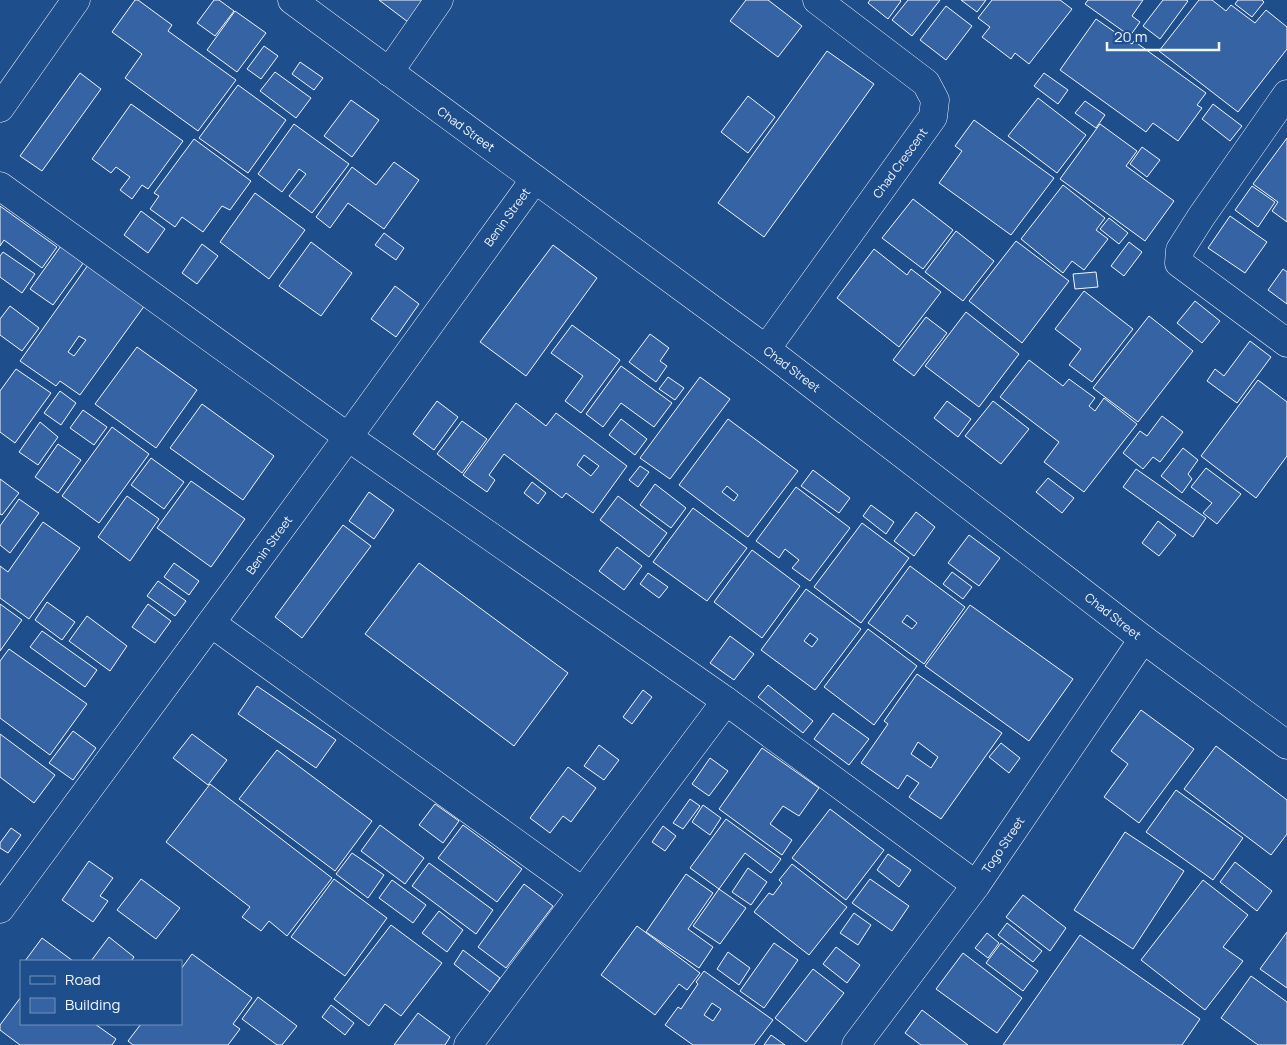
<svg xmlns="http://www.w3.org/2000/svg" width="1287" height="1045" viewBox="0 0 1287 1045" font-family="Manrope,sans-serif">
  <style>
    .building { fill: #3563a3; stroke: #f2f6ff; fill-rule: evenodd }
    .lines { fill: none; stroke-linecap: round; stroke-linejoin: round }
    .minor-casing { stroke: #f2f6ff; stroke-width: 29 }
    .tertiary-casing { stroke: #f2f6ff; stroke-width: 29 }
    .minor { stroke: #1f4e8c; stroke-width: 28 }
    .tertiary { stroke: #1f4e8c; stroke-width: 28 }
    .labels { text-anchor: middle; dominant-baseline: central; stroke-width: 4; stroke-linejoin: round; paint-order: stroke }
    .street-label { font-size: 12px; fill: #f2f6ff; stroke: #1f4e8c }
  </style>
  <rect width="100%" height="100%" fill="#1f4e8c"/>
  <g class="building">
    <polygon points="135,0 138,0 172,25 168,31 236,80 198,131 125,78 142,54 112,32"/>
    <polygon points="214,0 219,0 234,11 215,36 197,23"/>
    <polygon points="379,0 425,0 408,22"/>
    <polygon points="746,0 768,0 802,26 778,57 730,21"/>
    <polygon points="870,0 900,0 901,1 888,19 868,3"/>
    <polygon points="908,0 940,0 912,36 892,20"/>
    <polygon points="961,0 986,0 977,12"/>
    <polygon points="992,0 1060,0 1072,9 1029,64 1015,53 1011,59 982,37 990,27 978,18"/>
    <polygon points="1088,0 1143,0 1132,16 1140,22 1130,36 1085,4"/>
    <polygon points="1163,0 1186,0 1188,1 1160,39 1143,26"/>
    <polygon points="1199,0 1212,0 1226,11 1231,5 1255,23 1266,10 1287,27 1287,49 1238,112 1159,51"/>
    <polygon points="1238,0 1262,0 1264,2 1252,17 1235,4"/>
    <polygon points="946,6 972,26 946,60 920,40"/>
    <polygon points="235,11 266,33 237,72 207,50"/>
    <polygon points="1096,19 1132,44 1134,41 1206,93 1197,105 1202,108 1178,141 1153,123 1146,132 1060,70"/>
    <polygon points="264,46 278,56 261,79 247,69"/>
    <polygon points="827,51 874,84 764,237 718,203"/>
    <polygon points="300,62 323,78 314,90 292,74"/>
    <polygon points="275,72 311,98 296,118 260,91"/>
    <polygon points="80,73 101,89 42,171 20,156"/>
    <polygon points="1044,73 1068,90 1058,104 1034,86"/>
    <polygon points="238,85 286,120 248,173 199,138"/>
    <polygon points="748,96 775,117 748,153 721,132"/>
    <polygon points="1038,98 1086,135 1057,173 1008,136"/>
    <polygon points="351,100 379,120 352,157 324,136"/>
    <polygon points="1085,101 1105,115 1096,128 1075,113"/>
    <polygon points="131,104 183,141 148,189 142,185 132,199 120,190 130,177 116,167 111,173 92,159"/>
    <polygon points="1213,104 1242,126 1230,141 1202,119"/>
    <polygon points="974,120 1054,178 1011,235 939,183 962,151 955,146"/>
    <polygon points="294,124 349,164 312,213 289,196 306,174 299,169 282,192 258,174"/>
    <polygon points="1100,124 1137,151 1126,166 1174,201 1145,241 1060,179"/>
    <polygon points="1287,138 1287,222 1272,211 1278,202 1253,184"/>
    <polygon points="194,139 251,181 230,210 222,206 203,232 182,217 175,227 150,209 159,196 154,193"/>
    <polygon points="1142,147 1160,160 1147,177 1130,164"/>
    <polygon points="394,162 419,180 384,229 348,203 330,228 316,217 352,167 376,185"/>
    <polygon points="1063,185 1105,218 1096,230 1108,239 1084,270 1072,261 1063,273 1021,239"/>
    <polygon points="1252,186 1275,202 1258,227 1235,210"/>
    <polygon points="255,193 305,230 269,279 220,242"/>
    <polygon points="913,199 953,230 923,269 882,238"/>
    <polygon points="0,206 57,247 42,268 4,240 0,246"/>
    <polygon points="141,211 165,229 148,253 124,235"/>
    <polygon points="1230,216 1267,242 1245,273 1208,248"/>
    <polygon points="1109,218 1128,233 1119,244 1100,229"/>
    <polygon points="956,231 994,261 963,301 925,272"/>
    <polygon points="384,233 404,248 396,260 375,245"/>
    <polygon points="1016,241 1069,281 1022,343 969,301"/>
    <polygon points="311,242 352,273 321,316 279,286"/>
    <polygon points="1129,242 1142,252 1124,276 1111,266"/>
    <polygon points="202,244 218,256 197,284 182,273"/>
    <polygon points="553,245 597,278 526,376 480,342"/>
    <polygon points="61,246 84,262 53,305 30,289"/>
    <polygon points="874,249 907,275 911,269 941,292 899,347 837,298"/>
    <polygon points="3,252 35,274 22,293 0,277 0,256"/>
    <path d="M88 265 145 305 80 395 60 381 56 386 20 361ZM79 336 86 340 74 356 68 352Z"/>
    <polygon points="1283,269 1287,272 1287,304 1268,290"/>
    <polygon points="1096,272 1098,287 1075,289 1073,274"/>
    <polygon points="395,286 419,304 396,337 371,319"/>
    <polygon points="1084,291 1133,329 1092,382 1069,365 1081,349 1055,329"/>
    <polygon points="1195,301 1220,321 1202,343 1177,323"/>
    <polygon points="10,306 39,328 22,351 0,335 0,319"/>
    <polygon points="966,312 1019,354 979,407 925,366"/>
    <polygon points="1149,316 1193,351 1138,422 1093,388"/>
    <polygon points="926,317 947,333 914,376 893,360"/>
    <polygon points="572,325 620,360 581,413 565,401 583,376 551,353"/>
    <polygon points="650,334 669,348 660,361 667,366 656,382 629,362"/>
    <polygon points="1250,341 1271,357 1237,403 1207,381 1215,369 1224,376"/>
    <polygon points="137,347 197,390 156,448 95,404"/>
    <polygon points="1029,360 1063,386 1069,379 1095,398 1089,406 1095,411 1104,398 1137,424 1084,492 1044,462 1059,442 1000,397"/>
    <polygon points="621,366 672,403 654,427 621,403 603,427 586,414"/>
    <polygon points="16,369 51,393 15,443 0,432 0,391"/>
    <polygon points="668,377 684,388 675,400 659,389"/>
    <polygon points="700,377 730,399 670,479 640,458"/>
    <polygon points="1258,380 1287,402 1287,456 1256,498 1201,456"/>
    <polygon points="60,391 76,403 61,425 44,413"/>
    <polygon points="437,401 458,417 434,450 413,434"/>
    <polygon points="947,401 971,419 958,437 934,418"/>
    <polygon points="993,401 1029,429 1001,464 965,436"/>
    <path d="M516 403 546 426 556 413 627 466 593 513 566 493 562 498 504 454 489 475 495 480 487 492 463 475ZM584 455 599 466 591 476 577 465Z"/>
    <polygon points="202,404 274,456 243,500 170,448"/>
    <polygon points="83,410 107,427 94,445 70,428"/>
    <polygon points="1162,416 1183,432 1160,462 1153,457 1143,469 1123,453 1140,431 1147,436"/>
    <polygon points="621,419 647,439 635,455 609,435"/>
    <path d="M728 419 798 471 748 537 679 485ZM727 486 738 495 734 501 722 492Z"/>
    <polygon points="462,421 487,439 462,473 437,454"/>
    <polygon points="40,422 58,437 38,465 19,452"/>
    <polygon points="112,427 149,454 99,523 62,496"/>
    <polygon points="58,444 81,460 58,493 35,477"/>
    <polygon points="1183,448 1198,460 1188,474 1192,479 1182,493 1161,476"/>
    <polygon points="151,458 184,482 164,509 131,485"/>
    <polygon points="640,466 649,472 638,487 629,480"/>
    <polygon points="1206,468 1241,494 1217,524 1203,513 1212,503 1191,487"/>
    <polygon points="1136,469 1206,518 1193,537 1123,487"/>
    <polygon points="813,470 850,498 839,513 801,486"/>
    <polygon points="1048,478 1074,498 1062,513 1036,492"/>
    <polygon points="0,479 19,493 2,515 0,514"/>
    <polygon points="191,481 245,519 211,567 157,528"/>
    <polygon points="532,482 546,493 538,504 524,493"/>
    <polygon points="655,484 686,508 671,528 640,505"/>
    <polygon points="796,487 850,528 810,581 792,568 799,560 785,549 779,558 756,541"/>
    <polygon points="369,492 394,510 374,539 349,521"/>
    <polygon points="127,496 159,519 130,561 98,537"/>
    <polygon points="618,496 667,533 649,557 600,520"/>
    <polygon points="19,499 39,513 10,553 0,545 0,526"/>
    <polygon points="871,505 894,522 886,534 863,516"/>
    <polygon points="693,508 747,548 707,601 653,562"/>
    <polygon points="916,512 935,527 914,556 894,541"/>
    <polygon points="1158,521 1176,535 1159,556 1142,543"/>
    <polygon points="43,522 80,548 29,619 0,598 0,566 8,572"/>
    <polygon points="862,523 909,558 861,623 814,587"/>
    <polygon points="343,525 371,546 302,638 275,617"/>
    <polygon points="969,535 1000,558 979,586 948,563"/>
    <polygon points="617,547 642,566 624,590 599,571"/>
    <polygon points="752,550 800,586 762,638 714,602"/>
    <polygon points="174,563 199,581 189,595 164,577"/>
    <polygon points="419,563 568,673 514,746 365,634"/>
    <path d="M910 566 965 607 924 664 868 623ZM907 615 917 623 912 629 902 622Z"/>
    <polygon points="952,572 972,587 963,599 943,584"/>
    <polygon points="648,573 668,587 659,598 640,584"/>
    <polygon points="158,581 186,601 175,616 147,596"/>
    <path d="M806 589 861 629 815 690 761 650ZM810 633 818 639 812 647 804 641Z"/>
    <polygon points="47,602 75,622 62,640 35,620"/>
    <polygon points="0,604 22,620 0,651"/>
    <polygon points="148,604 171,621 155,643 132,627"/>
    <polygon points="970,605 1073,679 1029,741 925,666"/>
    <polygon points="87,616 127,646 110,671 69,641"/>
    <polygon points="868,629 917,666 874,725 824,687"/>
    <polygon points="42,631 97,670 85,687 30,647"/>
    <polygon points="730,636 754,654 734,680 710,663"/>
    <polygon points="9,649 87,704 50,755 0,718 0,661"/>
    <path d="M917 674 1002 733 941 819 909 797 919 783 907 775 898 789 861 763 888 724 884 721ZM918 742 938 757 931 768 911 754Z"/>
    <polygon points="768,685 813,721 803,733 758,697"/>
    <polygon points="257,686 336,740 316,768 238,714"/>
    <polygon points="643,690 652,697 632,724 623,717"/>
    <polygon points="1141,710 1194,749 1139,823 1104,797 1128,764 1111,751"/>
    <polygon points="833,713 869,739 849,765 814,739"/>
    <polygon points="73,731 96,748 73,780 49,763"/>
    <polygon points="0,734 55,775 34,803 0,777"/>
    <polygon points="192,734 227,760 208,785 173,758"/>
    <polygon points="1001,743 1020,758 1009,773 989,757"/>
    <polygon points="599,745 619,760 604,780 584,766"/>
    <polygon points="1216,746 1287,800 1287,834 1271,855 1184,789"/>
    <polygon points="762,748 819,788 799,816 783,806 770,824 792,840 782,855 719,809"/>
    <polygon points="277,750 372,821 335,871 239,799"/>
    <polygon points="710,758 728,771 709,796 692,784"/>
    <polygon points="568,767 596,788 571,822 563,816 550,833 530,818"/>
    <polygon points="210,784 332,878 287,936 269,921 261,931 242,917 250,907 166,842"/>
    <polygon points="1176,790 1243,838 1213,880 1146,832"/>
    <polygon points="690,799 700,806 683,829 673,823"/>
    <polygon points="435,804 459,821 443,843 419,825"/>
    <polygon points="703,805 721,818 710,835 692,822"/>
    <polygon points="830,809 884,850 846,900 792,858"/>
    <polygon points="726,819 781,859 771,873 745,853 719,889 690,868"/>
    <polygon points="380,825 424,858 405,884 361,851"/>
    <polygon points="463,825 522,869 497,902 438,858"/>
    <polygon points="663,826 676,836 665,851 652,842"/>
    <polygon points="11,828 21,835 8,853 0,848 0,843"/>
    <polygon points="1125,832 1184,871 1133,949 1074,910"/>
    <polygon points="352,853 384,875 368,898 336,874"/>
    <polygon points="888,854 911,870 899,887 877,870"/>
    <polygon points="89,861 113,878 100,896 108,901 93,922 62,900"/>
    <polygon points="1235,862 1272,891 1257,911 1220,882"/>
    <polygon points="429,863 493,910 476,934 412,886"/>
    <polygon points="792,864 847,907 809,955 754,912 769,893 773,895 782,883 779,880"/>
    <polygon points="748,868 767,882 751,905 732,892"/>
    <polygon points="686,874 713,893 688,929 713,947 699,968 646,932"/>
    <polygon points="141,879 180,908 156,939 117,910"/>
    <polygon points="334,879 387,918 345,976 291,937"/>
    <polygon points="870,879 909,906 892,931 852,903"/>
    <polygon points="392,880 426,905 413,923 379,898"/>
    <polygon points="1203,880 1248,915 1223,947 1243,961 1205,1010 1141,960"/>
    <polygon points="524,884 553,906 506,968 478,947"/>
    <polygon points="719,889 746,908 720,944 693,926"/>
    <polygon points="1023,895 1066,928 1050,951 1006,917"/>
    <polygon points="439,911 463,930 447,952 422,933"/>
    <polygon points="854,913 871,925 858,945 840,933"/>
    <polygon points="1007,923 1042,951 1033,962 998,935"/>
    <polygon points="391,925 442,963 401,1016 385,1004 369,1026 334,999"/>
    <polygon points="637,926 700,973 687,990 679,984 655,1015 601,975"/>
    <polygon points="1287,932 1287,988 1260,969"/>
    <polygon points="987,933 999,943 988,958 975,948"/>
    <polygon points="1080,935 1200,1019 1182,1045 1003,1045"/>
    <polygon points="109,937 134,957 131,961 91,961"/>
    <polygon points="42,938 73,961 25,961"/>
    <polygon points="774,943 798,960 764,1008 740,991"/>
    <polygon points="1001,943 1038,971 1023,991 986,963"/>
    <polygon points="836,947 860,965 847,983 823,964"/>
    <polygon points="463,950 500,978 490,992 454,964"/>
    <polygon points="728,952 750,968 739,985 717,969"/>
    <polygon points="963,953 1022,998 997,1033 936,989"/>
    <polygon points="192,954 252,998 233,1024 240,1029 228,1045 133,1045 128,1041 141,1024 181,1024 181,969"/>
    <polygon points="813,969 844,993 806,1042 775,1018"/>
    <path d="M704 971 773 1020 754 1045H693L665 1025 678 1007 681 1009 698 984 696 982ZM712 1003 721 1009 713 1021 704 1015Z"/>
    <polygon points="1251,976 1287,1002 1287,1045 1258,1045 1221,1018"/>
    <polygon points="21,997 21,1024 95,1024 116,1039 112,1045 20,1045 0,1030 0,1025"/>
    <polygon points="258,997 297,1026 282,1045 277,1045 242,1019"/>
    <polygon points="331,1005 354,1023 345,1035 322,1017"/>
    <polygon points="922,1010 968,1045 921,1045 905,1033"/>
    <polygon points="418,1013 450,1037 445,1045 394,1045"/>
    <polygon points="771,1035 785,1045 764,1045"/>
  </g>
  <g class="lines">
    <defs>
      <g id="minor">
        <polyline points="292,0 766,349 1143,639 1287,745"/>
        <polyline points="389,72 439,0"/>
        <polyline points="1287,94 1201,217 1180,250 1179,263 1287,343"/>
        <polyline points="0,186 348,437 726,701 976,885"/>
        <polyline points="766,349 933,117 935,100 926,83 817,0"/>
        <polyline points="211,623 582,891"/>
        <polyline points="0,909 348,437 535,179"/>
        <polyline points="468,1045 726,701"/>
        <polyline points="856,1045 976,885 1143,639"/>
      </g>
      <polyline id="tertiary" points="0,108 76,0"/>
    </defs>
    <use href="#minor" class="minor-casing"/>
    <use href="#tertiary" class="tertiary-casing"/>
    <use href="#minor" class="minor"/>
    <use href="#tertiary" class="tertiary"/>
  </g>
  <g class="labels">
    <g class="street-label">
      <text transform="translate(466 129) rotate(36)">Chad Street</text>
      <text transform="translate(900 163) rotate(-54)">Chad Crescent</text>
      <text transform="translate(507 217) rotate(-54)">Benin Street</text>
      <text transform="translate(792 369) rotate(37)">Chad Street</text>
      <text transform="translate(269 545) rotate(-54)">Benin Street</text>
      <text transform="translate(1113 616) rotate(38)">Chad Street</text>
      <text transform="translate(1003 845) rotate(-56)">Togo Street</text>
    </g>
  </g>
  <rect x="20" y="960" width="162" height="65" fill="#1f4e8c" stroke="#7391ba"/>
  <rect x="30" y="976" width="25" height="8" fill="#1f4e8c" stroke="#7391ba"/>
  <text x="65" y="985" font-size="15" fill="#f2f6ff">Road</text>
  <rect x="30" y="998" width="25" height="15" fill="#3563a3" stroke="#7391ba"/>
  <text x="65" y="1010" font-size="15" fill="#f2f6ff">Building</text>
  <path d="M1107 42v8h112v-8" fill="none" stroke="#f2f6ff" stroke-width="2.5"/>
  <text x="1114" y="42" font-size="15" fill="#f2f6ff" stroke="#1f4e8c" stroke-width="4" paint-order="stroke">20 m</text>
</svg>
